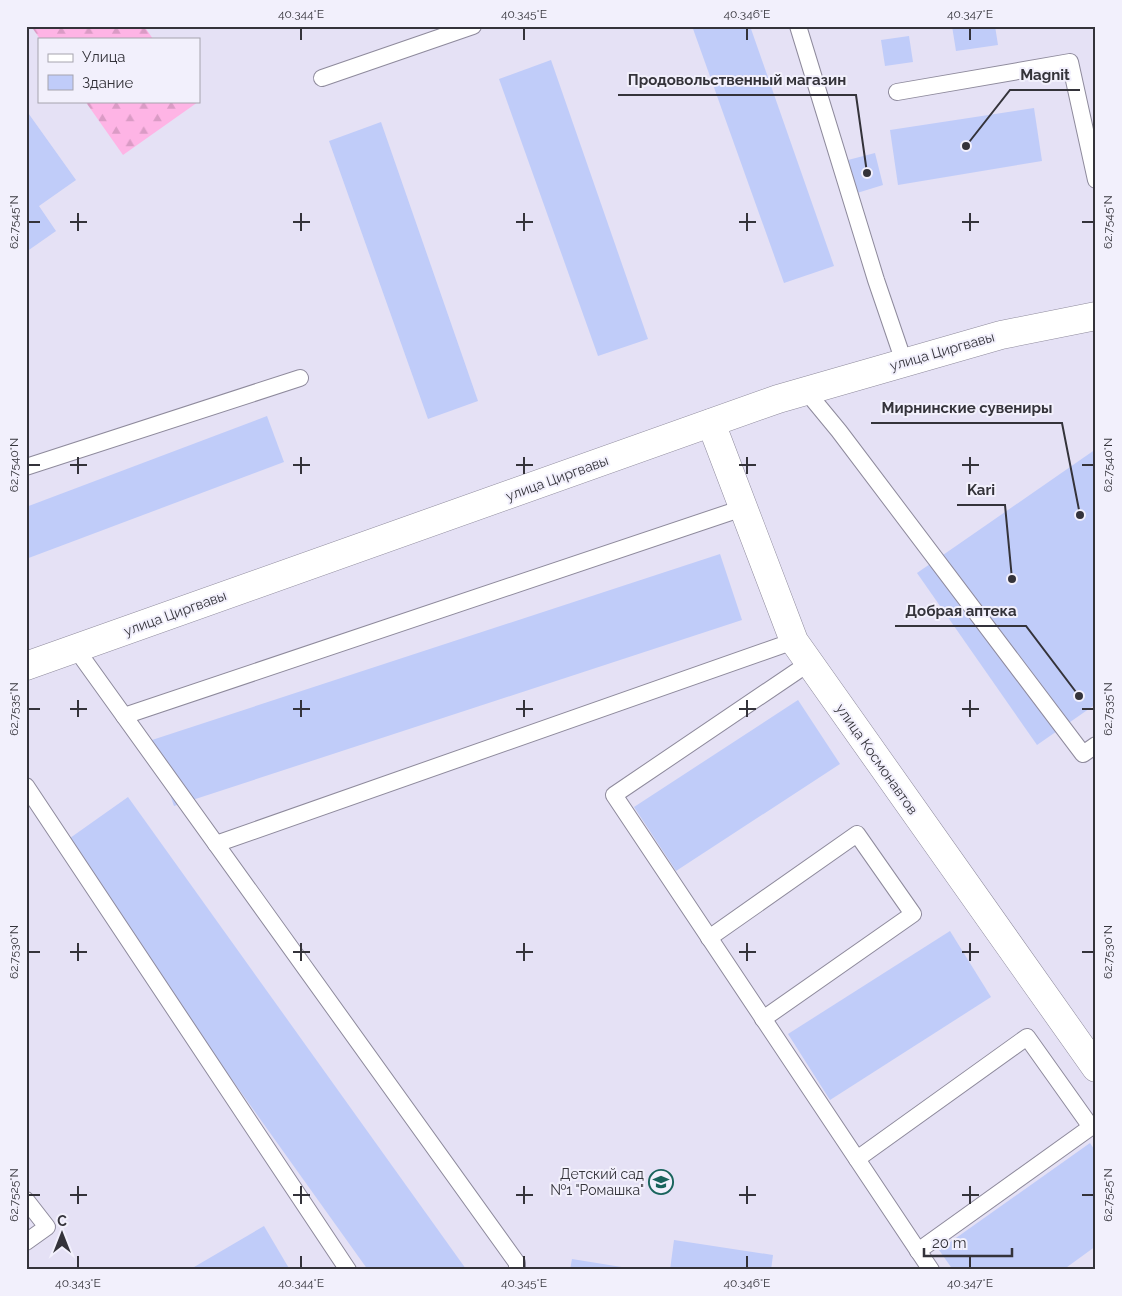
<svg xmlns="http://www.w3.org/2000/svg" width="1122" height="1296" viewBox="0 0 1122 1296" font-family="Raleway,sans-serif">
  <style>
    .forest { fill: url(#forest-firs) }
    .building { fill: #c0ccf9 }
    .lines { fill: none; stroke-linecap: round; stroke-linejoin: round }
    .service-casing { stroke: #8e8a9c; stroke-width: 18 }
    .minor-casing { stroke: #8e8a9c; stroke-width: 29 }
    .secondary-casing { stroke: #8e8a9c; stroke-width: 29 }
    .service { stroke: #fff; stroke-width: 16 }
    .minor { stroke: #fff; stroke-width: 28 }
    .secondary { stroke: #fff; stroke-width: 28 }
    .ticks { fill: none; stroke: #34333a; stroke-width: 2 }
    .labels { text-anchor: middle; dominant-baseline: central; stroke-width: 4; stroke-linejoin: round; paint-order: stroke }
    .street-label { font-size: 14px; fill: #34333a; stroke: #f2f0fc }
    .poi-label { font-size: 14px; fill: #34333a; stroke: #f2f0fc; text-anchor: end }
    .leader { fill: none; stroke: #34333a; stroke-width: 2 }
    .callout-dot { fill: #34333a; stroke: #f2f0fc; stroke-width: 2 }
    .callout-label { font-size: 15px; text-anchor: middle; font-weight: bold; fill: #34333a; stroke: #f2f0fc; stroke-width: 4; stroke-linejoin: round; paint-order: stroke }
    .neatline { fill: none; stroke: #34333a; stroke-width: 2 }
    .ticks-label { font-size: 12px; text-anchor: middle; fill: #34333a }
  </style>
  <defs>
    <pattern id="forest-firs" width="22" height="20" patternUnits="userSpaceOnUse" patternTransform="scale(1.25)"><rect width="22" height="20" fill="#feb4e5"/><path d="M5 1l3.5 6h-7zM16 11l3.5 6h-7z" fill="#da9bc5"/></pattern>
  </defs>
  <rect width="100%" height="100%" fill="#e5e1f5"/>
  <g class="forest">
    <polygon points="31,26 144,26 153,39 40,39"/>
    <polygon points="85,101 198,101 198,102 123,155"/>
  </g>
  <g class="building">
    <polygon points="692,26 750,26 834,266 784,283"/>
    <polygon points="952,26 995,26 998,45 956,51"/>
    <polygon points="909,36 913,62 885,66 881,40"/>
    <polygon points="551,60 648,339 598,356 499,79"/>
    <polygon points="1034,108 1042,161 898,185 890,130"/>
    <polygon points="26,110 76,180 39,206 56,231 26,252"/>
    <polygon points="381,122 478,401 428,419 329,141"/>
    <polygon points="875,153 883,185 857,193 848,160"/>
    <polygon points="267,416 284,462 26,559 26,507"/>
    <polygon points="1096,449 1096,704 1037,745 917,573"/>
    <polygon points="720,554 742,620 174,806 152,740"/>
    <polygon points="798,700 840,764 676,871 634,807"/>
    <polygon points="128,797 466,1269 465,1270 368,1270 63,843"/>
    <polygon points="950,931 991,997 830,1100 788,1034"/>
    <polygon points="1090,1143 1096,1152 1096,1246 1063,1270 953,1270 939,1250"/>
    <polygon points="264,1226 290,1270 189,1270"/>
    <polygon points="674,1240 773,1255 771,1270 670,1270"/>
    <polygon points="572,1259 634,1269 634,1270 570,1270"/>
  </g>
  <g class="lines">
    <defs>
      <g id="service">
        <polyline points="798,26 876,280 904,362"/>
        <polyline points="322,78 473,26"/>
        <polyline points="897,92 1070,62 1096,180"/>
        <polyline points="806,391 839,431 1083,754 1096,745"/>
        <polyline points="26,467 300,378"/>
        <polyline points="76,649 517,1263 517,1270"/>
        <polyline points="809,663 614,795 931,1270"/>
        <polyline points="124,716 743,508"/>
        <polyline points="26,786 348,1270"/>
        <polyline points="216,844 794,641"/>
        <polyline points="709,938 857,834 913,914 763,1019"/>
        <polyline points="857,1159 1027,1037 1091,1127 918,1251"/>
        <polyline points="26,1200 47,1227 26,1242"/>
      </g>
      <polyline id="minor" points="711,423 794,641 1096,1068"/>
      <polyline id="secondary" points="26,666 778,399 1001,335 1096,316"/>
    </defs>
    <use href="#service" class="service-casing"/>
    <use href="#minor" class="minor-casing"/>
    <use href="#secondary" class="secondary-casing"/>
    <use href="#service" class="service"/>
    <use href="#minor" class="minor"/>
    <use href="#secondary" class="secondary"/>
  </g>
  <path class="ticks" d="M301 28V40M524 28V40M747 28V40M970 28V40M78 213V231M301 213V231M524 213V231M747 213V231M970 213V231M28 222H40M70 222H87M293 222H310M516 222H533M739 222H756M962 222H979M1082 222H1094M78 457V474M301 457V474M524 457V474M747 457V474M970 457V474M28 465H40M70 465H87M293 465H310M516 465H533M739 465H756M962 465H979M1082 465H1094M78 700V717M301 700V717M524 700V717M747 700V717M970 700V717M28 709H40M70 709H87M293 709H310M516 709H533M739 709H756M962 709H979M1082 709H1094M78 943V961M301 943V961M524 943V961M747 943V961M970 943V961M28 952H40M70 952H87M293 952H310M516 952H533M739 952H756M962 952H979M1082 952H1094M78 1186V1204M301 1186V1204M524 1186V1204M747 1186V1204M970 1186V1204M28 1195H40M70 1195H87M293 1195H310M516 1195H533M739 1195H756M962 1195H979M1082 1195H1094M78 1256V1268M301 1256V1268M524 1256V1268M747 1256V1268M970 1256V1268"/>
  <defs>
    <symbol id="school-ring" viewBox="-11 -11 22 22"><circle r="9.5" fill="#f2f0fc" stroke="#19645c" stroke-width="1.5"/><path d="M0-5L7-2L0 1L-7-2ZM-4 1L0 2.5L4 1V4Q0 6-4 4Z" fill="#19645c"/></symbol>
  </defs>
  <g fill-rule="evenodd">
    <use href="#school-ring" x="647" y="1168" width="28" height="28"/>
  </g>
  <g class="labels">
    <g class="street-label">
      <text transform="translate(942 351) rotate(-16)">улица Циргвавы</text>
      <text transform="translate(557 478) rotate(-20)">улица Циргвавы</text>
      <text transform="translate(175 613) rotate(-20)">улица Циргвавы</text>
      <text transform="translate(877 759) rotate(55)">улица Космонавтов</text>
    </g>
    <g class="poi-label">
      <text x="644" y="1174">Детский сад<tspan x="644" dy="16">№1 "Ромашка"</tspan></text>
    </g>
  </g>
  <path class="leader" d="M966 146L1010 90H1080M867 173L856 95H618M1080 515L1062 423H871M1012 579L1005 505H957M1079 696L1026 626H895"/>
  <g class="callout-dot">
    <circle cx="966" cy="146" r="5"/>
    <circle cx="867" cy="173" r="5"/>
    <circle cx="1080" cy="515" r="5"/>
    <circle cx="1012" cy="579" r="5"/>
    <circle cx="1079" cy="696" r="5"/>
  </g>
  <g class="callout-label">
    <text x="1045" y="80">Magnit</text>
    <text x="737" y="85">Продовольственный магазин</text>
    <text x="967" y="413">Мирнинские сувениры</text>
    <text x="981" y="495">Kari</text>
    <text x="961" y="616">Добрая аптека</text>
  </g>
  <rect width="1122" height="1296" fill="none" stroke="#f2f0fc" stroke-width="55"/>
  <rect x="38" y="38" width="162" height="65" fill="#f2f0fc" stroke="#a6a4ae"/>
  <rect x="48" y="54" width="25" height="8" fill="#ffffff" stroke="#a6a4ae"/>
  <text x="82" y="62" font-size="15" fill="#34333a">Улица</text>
  <rect x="48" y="75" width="25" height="15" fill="#c0ccf9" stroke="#a6a4ae"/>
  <text x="82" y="88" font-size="15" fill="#34333a">Здание</text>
  <g transform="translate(62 1234)" stroke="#f2f0fc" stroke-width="4" paint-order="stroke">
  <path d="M0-4L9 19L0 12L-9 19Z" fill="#34333a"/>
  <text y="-8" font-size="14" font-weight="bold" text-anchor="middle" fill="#34333a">С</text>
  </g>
  <path d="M924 1248v8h88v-8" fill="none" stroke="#34333a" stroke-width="2.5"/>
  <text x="932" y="1248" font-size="15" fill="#34333a" stroke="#f2f0fc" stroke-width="4" paint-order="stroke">20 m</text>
  <rect x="28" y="28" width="1066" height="1240" class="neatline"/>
  <g class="ticks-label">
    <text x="301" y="18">40.344°E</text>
    <text x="524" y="18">40.345°E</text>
    <text x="747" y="18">40.346°E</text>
    <text x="970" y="18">40.347°E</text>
    <text transform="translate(14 222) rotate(-90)" y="4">62.7545°N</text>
    <text transform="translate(1108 222) rotate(-90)" y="4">62.7545°N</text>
    <text transform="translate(14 465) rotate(-90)" y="4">62.7540°N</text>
    <text transform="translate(1108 465) rotate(-90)" y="4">62.7540°N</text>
    <text transform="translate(14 709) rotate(-90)" y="4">62.7535°N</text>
    <text transform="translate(1108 709) rotate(-90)" y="4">62.7535°N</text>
    <text transform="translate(14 952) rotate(-90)" y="4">62.7530°N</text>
    <text transform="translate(1108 952) rotate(-90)" y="4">62.7530°N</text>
    <text transform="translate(14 1195) rotate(-90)" y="4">62.7525°N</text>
    <text transform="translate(1108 1195) rotate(-90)" y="4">62.7525°N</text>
    <text x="78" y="1287">40.343°E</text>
    <text x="301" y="1287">40.344°E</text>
    <text x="524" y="1287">40.345°E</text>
    <text x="747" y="1287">40.346°E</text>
    <text x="970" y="1287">40.347°E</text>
  </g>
</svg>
